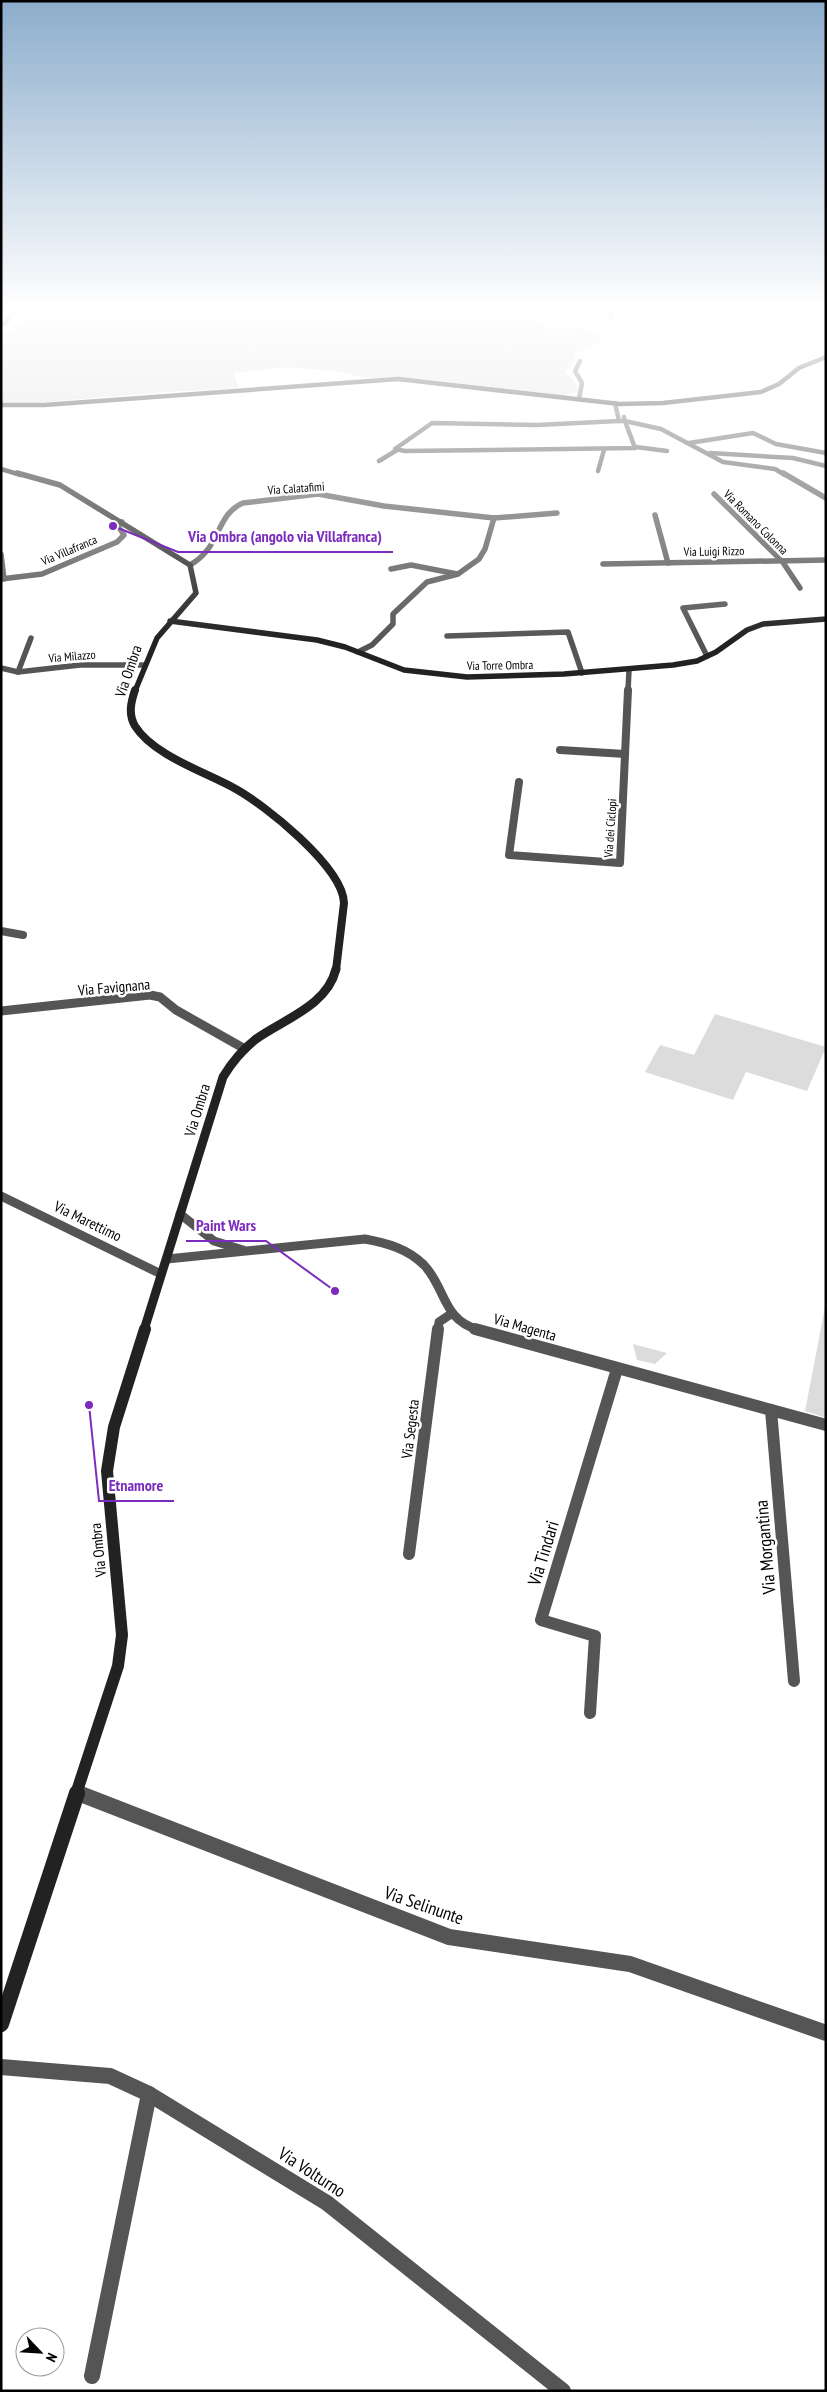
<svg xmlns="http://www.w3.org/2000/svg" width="827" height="2392" viewBox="0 0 827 2392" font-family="'PT Sans Narrow',sans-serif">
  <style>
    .green { fill: #dcdcdc }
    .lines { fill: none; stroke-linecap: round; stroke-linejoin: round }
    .street-far5 { stroke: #555; stroke-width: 4.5 }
    .street-far4 { stroke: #555; stroke-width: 5.5 }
    .street-far3 { stroke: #555; stroke-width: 8 }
    .street-far2 { stroke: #555; stroke-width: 9 }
    .street-far1 { stroke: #555; stroke-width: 12 }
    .street { stroke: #555; stroke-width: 16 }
    .secondary-far5 { stroke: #222; stroke-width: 4.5 }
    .secondary-far4 { stroke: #222; stroke-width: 5.5 }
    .secondary-far3 { stroke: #222; stroke-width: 8 }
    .secondary-far2 { stroke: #222; stroke-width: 9 }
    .secondary-far1 { stroke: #222; stroke-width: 12 }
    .secondary { stroke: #222; stroke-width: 16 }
    .labels { text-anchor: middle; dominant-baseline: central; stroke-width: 5; stroke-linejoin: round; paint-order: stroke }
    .far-street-label { font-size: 12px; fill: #000; stroke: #fff }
    .street-label { font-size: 15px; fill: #000; stroke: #fff }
    .near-street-label { font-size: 18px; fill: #000; stroke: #fff }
    .leader { fill: none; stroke: #7b2cbf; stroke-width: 2 }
    .callout-dot { fill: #7b2cbf; stroke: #fff; stroke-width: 2 }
    .callout-label { font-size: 16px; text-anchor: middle; font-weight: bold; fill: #7b2cbf; stroke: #fff; stroke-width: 5; stroke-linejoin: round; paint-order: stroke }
  </style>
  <rect width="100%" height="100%" fill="#fff"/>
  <g class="green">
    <path d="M57 306H415L421 313C434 315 447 318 460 318 482 318 531 311 548 329L584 328 600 335 599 343 573 354 578 359H574L575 362 565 373C573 380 576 381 578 392L562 395 426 379 369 378 332 371 288 367 234 373 238 388 165 392 35 403 1 404V336L40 312 53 309Z"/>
    <polygon points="715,1014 826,1047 807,1091 746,1072 733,1100 645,1072 660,1045 694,1055"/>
    <polygon points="826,1302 826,1418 805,1411"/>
    <polygon points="633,1344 667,1353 655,1364 637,1360"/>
  </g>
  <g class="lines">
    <g class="street-far5">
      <polyline points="610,306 611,316"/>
      <polyline points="763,306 798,309 826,306"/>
      <polyline points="1,324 4,324 20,306"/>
      <polyline points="579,399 582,383 575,371 580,361"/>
      <polyline points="615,403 619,421"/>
      <polyline points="624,417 625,421 661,429 723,462 775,469 785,475"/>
      <polygon points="619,421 625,421 635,448 405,451 395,449 432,423 537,425"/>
      <polyline points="689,443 753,433 776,444 826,453"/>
      <polyline points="636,447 667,451"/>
      <polyline points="710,453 793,458 826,466"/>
      <polyline points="379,461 397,450"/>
      <polyline points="598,471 604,450"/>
    </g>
    <g class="street-far4">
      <polyline points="783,473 826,498"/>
      <polyline points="714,494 782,561 800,588"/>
      <polyline points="655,515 668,563"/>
      <polyline points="1,554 4,579"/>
      <polyline points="603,564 826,560"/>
      <path d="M190 565C222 547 215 515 243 503L318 494 384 506 494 518 557 513"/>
      <polyline points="391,569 411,565 457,574"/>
      <polyline points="1,579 42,574 117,542 124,535 118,526 122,522"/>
      <polyline points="447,636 568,632 582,673"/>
      <polyline points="358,652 372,645 393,624 393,614 427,582 458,574 479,559 485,549 494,518"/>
      <polyline points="707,656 683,608 725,604"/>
      <polyline points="1,668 18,672 80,665 145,665"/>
      <polyline points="18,672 31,638"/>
      <polyline points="628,691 629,670"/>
    </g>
    <g class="street-far3">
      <polyline points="560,750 625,754"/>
      <polyline points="519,782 509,855 620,863 628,690"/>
      <polyline points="1,931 23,935"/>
    </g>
    <g class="street-far2">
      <polyline points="1,1011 150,995 160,997 176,1010 245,1049"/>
      <polyline points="1,1196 161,1274"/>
      <polyline points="180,1214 214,1241 243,1250"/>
      <path d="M167 1259 365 1239C387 1243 408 1249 424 1265 446 1288 442 1320 479 1330"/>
      <polyline points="438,1330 439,1322 451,1314"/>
    </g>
    <g class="street-far1">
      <polyline points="475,1329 826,1425"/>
      <polyline points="771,1410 794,1681"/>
      <polyline points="409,1554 438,1329"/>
      <polyline points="590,1713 595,1636 541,1620 617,1369"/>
      <polyline points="78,1793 80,1794"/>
    </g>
    <g class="street">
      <polyline points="78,1793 449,1937 630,1964 826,2033"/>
      <polyline points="1,2067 110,2076 149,2094 327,2203 563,2391"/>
      <polyline points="92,2376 149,2094"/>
    </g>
    <g class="secondary-far5">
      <polyline points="1,405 44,405 398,379 620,404 663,403 761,392 779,384 799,368 826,357"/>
      <polyline points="1,469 21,475"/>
    </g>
    <g class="secondary-far4">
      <polyline points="17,473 60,485 190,565 196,593 157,638 135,691"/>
      <polyline points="170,621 317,640 345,647 404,670 467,677 564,674 673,665 697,661 716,652 747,630 763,624 826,619"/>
    </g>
    <path class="secondary-far3" d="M135 690C131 702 128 714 135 726 153 755 205 772 234 788 264 804 343 867 344 903L336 970"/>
    <path class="secondary-far2" d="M144 1330 223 1077C232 1062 242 1050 256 1039 284 1019 327 1006 336 969"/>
    <polyline class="secondary-far1" points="76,1794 118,1666 122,1635 107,1471 114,1427 145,1329"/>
    <polyline class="secondary" points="1,2024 77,1793"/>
  </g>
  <linearGradient id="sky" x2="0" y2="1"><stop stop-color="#8cadcc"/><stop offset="0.48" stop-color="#fff"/><stop offset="1" stop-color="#fff" stop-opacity="0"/></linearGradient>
  <rect width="827" height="641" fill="url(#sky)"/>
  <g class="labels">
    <g class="far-street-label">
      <text transform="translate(296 488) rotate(-4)">Via Calatafimi</text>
      <text transform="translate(756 522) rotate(45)">Via Romano Colonna</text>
      <text transform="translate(69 550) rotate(-23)">Via Villafranca</text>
      <text transform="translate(714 551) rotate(-1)">Via Luigi Rizzo</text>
      <text transform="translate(72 656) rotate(-5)">Via Milazzo</text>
      <text transform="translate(500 665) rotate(-1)">Via Torre Ombra</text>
      <text transform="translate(610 828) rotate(-86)">Via dei Ciclopi</text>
    </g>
    <g class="street-label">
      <text transform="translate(128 671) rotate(-71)">Via Ombra</text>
      <text transform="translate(114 987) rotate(-5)">Via Favignana</text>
      <text transform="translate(197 1110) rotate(-73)">Via Ombra</text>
      <text transform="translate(88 1221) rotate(26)">Via Marettimo</text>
      <text transform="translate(525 1327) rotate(16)">Via Magenta</text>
      <text transform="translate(410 1429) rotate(-83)">Via Segesta</text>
      <text transform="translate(98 1550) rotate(-96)">Via Ombra</text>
    </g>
    <g class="near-street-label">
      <text transform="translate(765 1547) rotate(-95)">Via Morgantina</text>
      <text transform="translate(543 1553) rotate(-73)">Via Tindari</text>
      <text transform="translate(424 1905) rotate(19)">Via Selinunte</text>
      <text transform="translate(312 2172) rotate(33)">Via Volturno</text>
    </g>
  </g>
  <path class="leader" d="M113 526L178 552H393M335 1291L266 1241H186M89 1405L99 1501H174"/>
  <g class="callout-dot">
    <circle cx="113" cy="526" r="5"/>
    <circle cx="335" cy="1291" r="5"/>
    <circle cx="89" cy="1405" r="5"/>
  </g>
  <g class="callout-label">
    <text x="285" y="542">Via Ombra (angolo via Villafranca)</text>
    <text x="226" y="1231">Paint Wars</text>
    <text x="136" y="1491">Etnamore</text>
  </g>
  <rect width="827" height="2392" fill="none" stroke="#000000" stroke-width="5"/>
  <g transform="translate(40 2352) rotate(115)"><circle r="24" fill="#ffffff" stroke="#999999"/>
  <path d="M0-4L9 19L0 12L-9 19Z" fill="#000000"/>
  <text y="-8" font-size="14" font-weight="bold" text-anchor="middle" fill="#000000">N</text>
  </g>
</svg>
